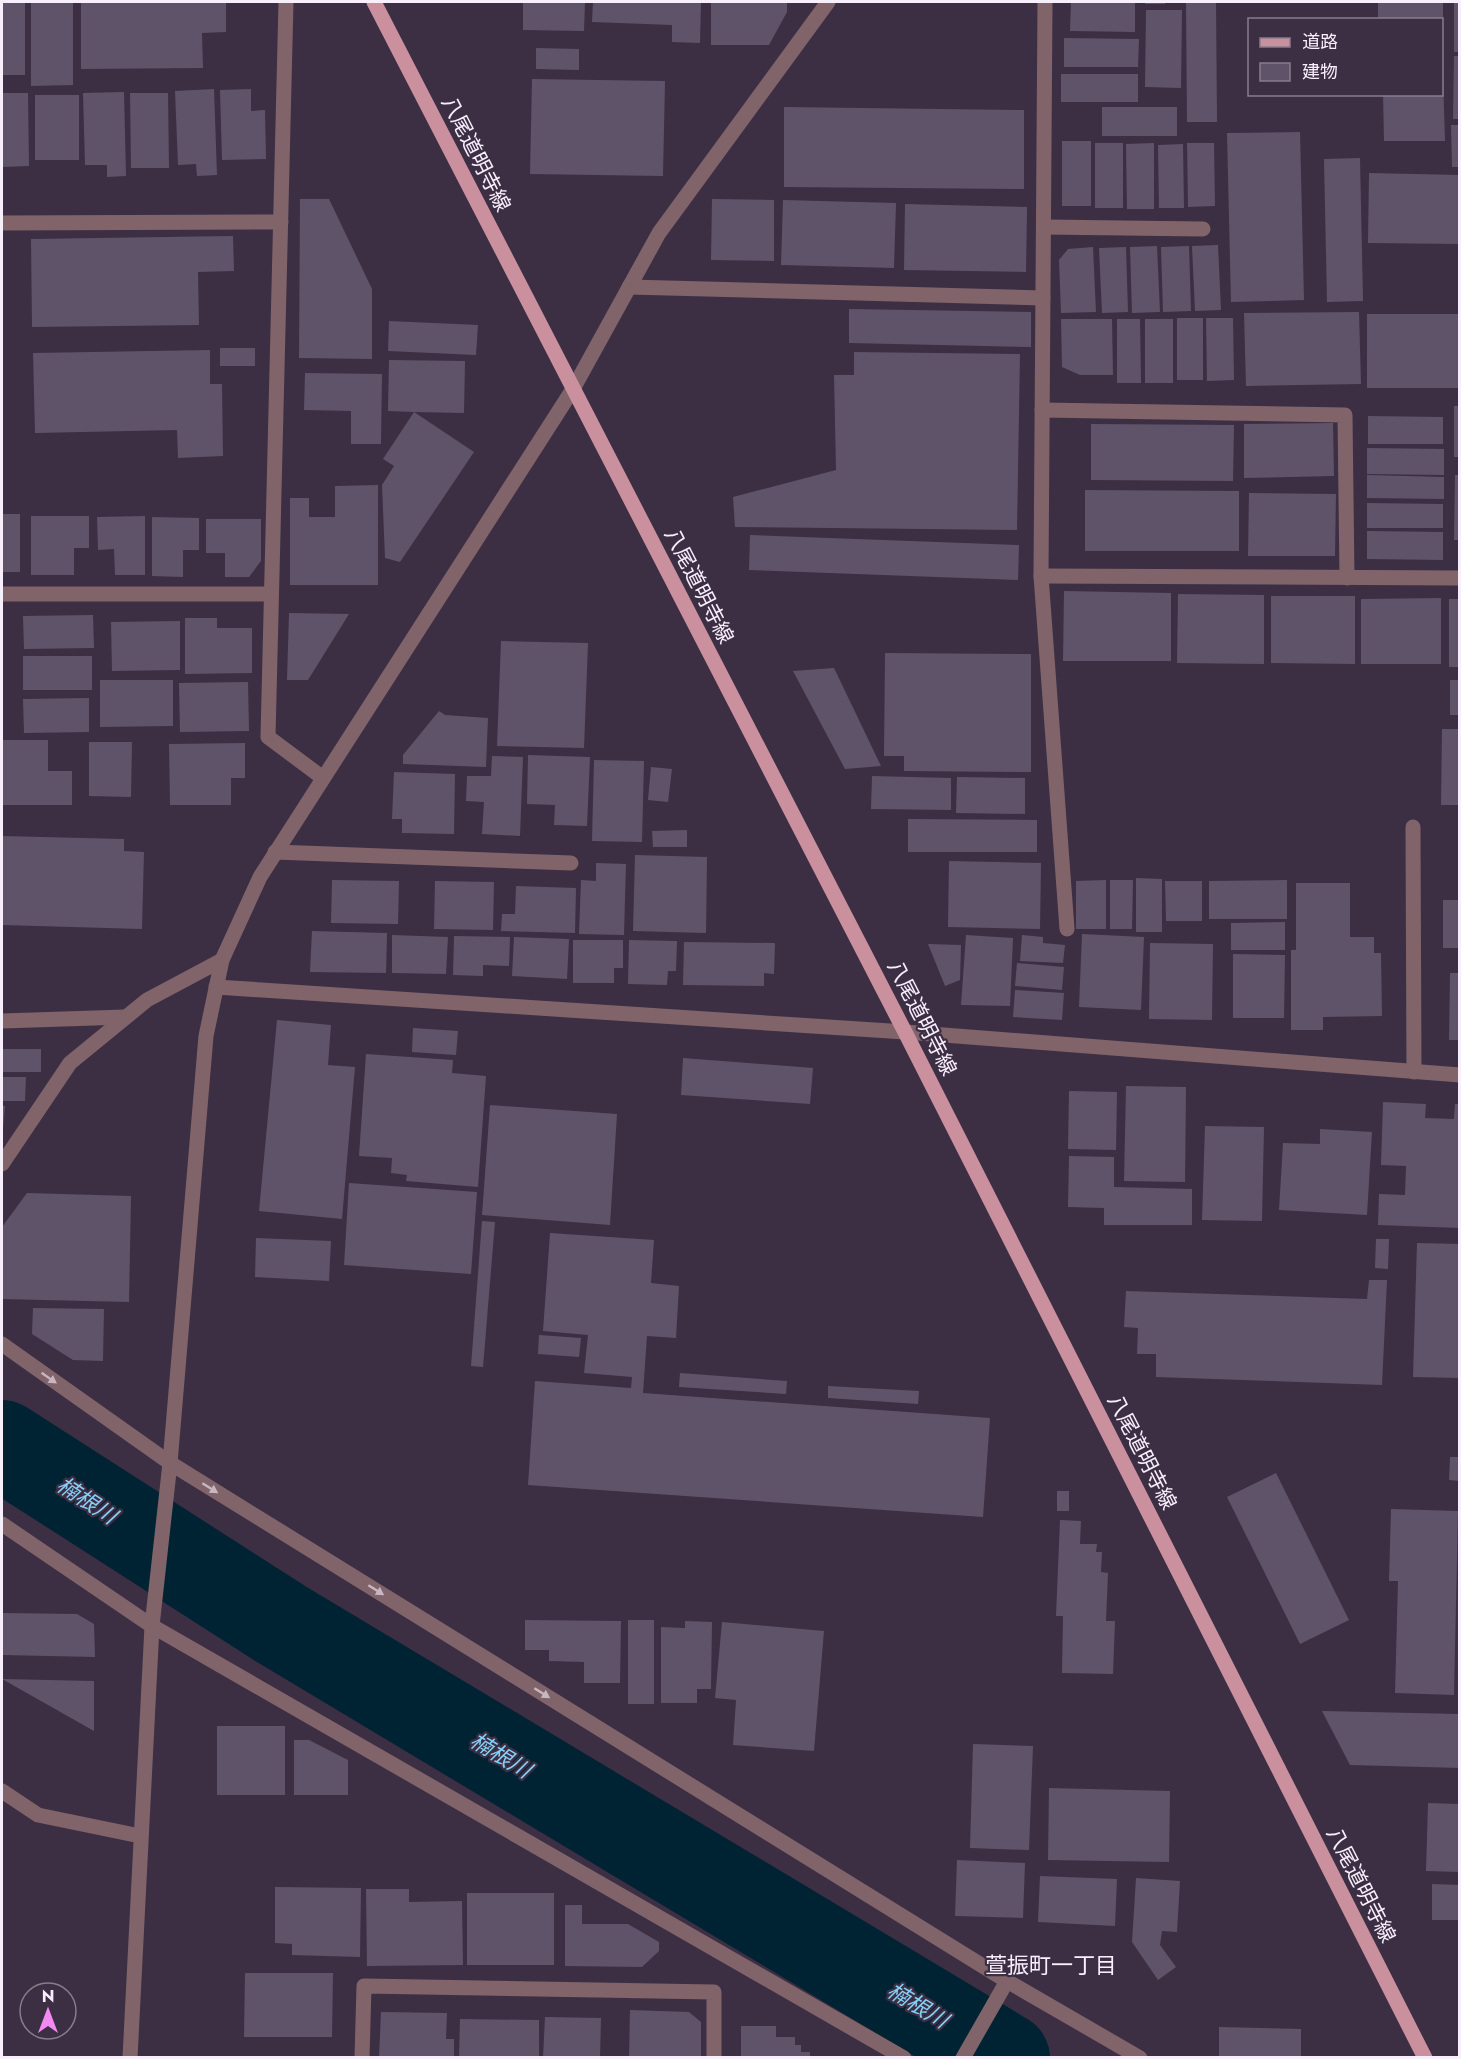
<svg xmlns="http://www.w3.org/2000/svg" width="1461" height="2059" viewBox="0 0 1461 2059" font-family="Jost,'Noto Sans JP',sans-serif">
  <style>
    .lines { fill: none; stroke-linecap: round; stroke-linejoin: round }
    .river { stroke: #002334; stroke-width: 90 }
    .building { fill: #5f536a }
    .minor { stroke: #81646a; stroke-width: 15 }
    .major { stroke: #cb909e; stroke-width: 15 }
    .oneway { fill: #c8b7c2 }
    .labels { text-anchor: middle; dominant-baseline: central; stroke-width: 4.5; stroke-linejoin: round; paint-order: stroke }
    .street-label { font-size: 21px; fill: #f8effd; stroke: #3c2f44 }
    .water-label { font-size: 22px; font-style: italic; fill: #86d0f8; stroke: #3c2f44 }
    .neighbourhood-label { font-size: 22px; fill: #f8effd; stroke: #3c2f44 }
  </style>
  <rect width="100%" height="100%" fill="#3c2f44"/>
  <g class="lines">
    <polyline class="river" points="2,1445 281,1624 1005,2058"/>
  </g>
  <g class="building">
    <rect x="2" y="2" width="23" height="73"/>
    <polygon points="31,2 73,2 73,85 31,86"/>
    <polygon points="81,2 226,2 226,32 202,33 203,68 81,69"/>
    <polygon points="523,2 585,2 584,31 523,30"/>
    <polygon points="593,2 701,2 700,43 672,42 672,25 592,22"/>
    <polygon points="711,2 787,2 787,12 769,45 711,45"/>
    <polygon points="1071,2 1135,2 1135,32 1070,31"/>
    <rect x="1145" y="2" width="20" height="2"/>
    <polygon points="1186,2 1216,2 1217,122 1187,122"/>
    <rect x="1378" y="2" width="65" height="18"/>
    <rect x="1454" y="2" width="6" height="50"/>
    <polygon points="1146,10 1182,10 1181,88 1145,87"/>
    <polygon points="1064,38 1139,39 1138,67 1064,67"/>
    <polygon points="1442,45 1445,141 1384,141 1383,94 1442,94"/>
    <polygon points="536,48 579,49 579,70 536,69"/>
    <polygon points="1454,56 1460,56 1460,119 1453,119"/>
    <rect x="1061" y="74" width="77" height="28"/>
    <polygon points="532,79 665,81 663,176 530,174"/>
    <polygon points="214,89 217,175 197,176 196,164 178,165 175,91"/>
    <polygon points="251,89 251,111 265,110 266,159 222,160 220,90"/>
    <polygon points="124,92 126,176 107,177 107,165 85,165 83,93"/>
    <polygon points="2,93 28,93 29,166 2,167"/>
    <polygon points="130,93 168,93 169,168 131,168"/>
    <rect x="35" y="95" width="44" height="65"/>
    <polygon points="784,107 1024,110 1024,189 784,187"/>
    <rect x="1102" y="107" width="75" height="29"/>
    <polygon points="1451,125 1460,125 1460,167 1452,167"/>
    <polygon points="1300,132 1304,300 1231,302 1227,133"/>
    <rect x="1062" y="141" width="29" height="65"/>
    <rect x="1095" y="143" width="28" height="65"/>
    <polygon points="1154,143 1154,209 1127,209 1126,144"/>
    <polygon points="1187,143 1214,143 1215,206 1188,207"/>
    <polygon points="1183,144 1184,208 1159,208 1158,145"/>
    <polygon points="1360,158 1363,301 1327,302 1324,159"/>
    <polygon points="1369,173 1460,175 1460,244 1368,243"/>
    <polygon points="300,199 329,199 372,289 372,359 299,358"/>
    <polygon points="712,199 774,200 774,261 711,260"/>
    <polygon points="783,200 896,203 894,268 781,265"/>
    <polygon points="905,204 1027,207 1026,272 904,270"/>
    <polygon points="233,236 234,271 198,272 199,325 32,327 31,239"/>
    <polygon points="1218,245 1221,310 1195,311 1192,246"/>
    <polygon points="1157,246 1160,312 1132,313 1130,247"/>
    <polygon points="1189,246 1191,311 1163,312 1161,247"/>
    <polygon points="1093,247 1096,312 1061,313 1059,260 1068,249"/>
    <polygon points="1126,247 1128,312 1102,313 1099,248"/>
    <polygon points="849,309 1031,312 1031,347 849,343"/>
    <polygon points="1359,312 1361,384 1246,386 1244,313"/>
    <rect x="1367" y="314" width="93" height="74"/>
    <rect x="1177" y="318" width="26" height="62"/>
    <polygon points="1206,318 1233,318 1234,380 1207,381"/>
    <polygon points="1061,319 1112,319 1113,375 1080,375 1062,367"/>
    <polygon points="1117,319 1140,319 1141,383 1117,383"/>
    <rect x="1145" y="319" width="28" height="64"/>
    <polygon points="389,321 478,325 476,355 388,351"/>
    <rect x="220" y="348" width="35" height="18"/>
    <polygon points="210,350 210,384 222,384 223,456 178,458 177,430 35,433 33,353"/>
    <polygon points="854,352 1020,354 1017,530 735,527 733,497 836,470 834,375 854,375"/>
    <polygon points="389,360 465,361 464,413 414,412 474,452 400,562 385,558 382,485 394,466 383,459 414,412 388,411"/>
    <polygon points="305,373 382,374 381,444 351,444 351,411 304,410"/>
    <rect x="1454" y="406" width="6" height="51"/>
    <polygon points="1368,416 1443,417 1443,444 1368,444"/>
    <polygon points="1333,423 1334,476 1244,478 1244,424"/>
    <polygon points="1091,424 1234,425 1233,481 1091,480"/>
    <polygon points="1367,448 1444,449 1444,475 1367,474"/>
    <polygon points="1367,475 1444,477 1444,499 1367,498"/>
    <polygon points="1455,475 1460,475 1460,540 1454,540"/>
    <polygon points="378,485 378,585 290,585 290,498 309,498 309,517 335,517 335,486"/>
    <polygon points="1085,490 1239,491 1239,551 1085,551"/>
    <polygon points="1249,493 1336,494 1335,556 1248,556"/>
    <polygon points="1367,503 1443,504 1443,528 1367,528"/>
    <rect x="2" y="514" width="18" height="58"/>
    <polygon points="31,516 89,516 89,548 74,548 74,575 31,575"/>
    <polygon points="145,516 145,575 115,575 114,549 98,550 97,517"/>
    <polygon points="152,517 199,518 199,550 183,550 183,577 152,576"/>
    <polygon points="206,519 261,519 261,561 249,577 225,577 225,553 206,553"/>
    <polygon points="1367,531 1443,532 1443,560 1367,559"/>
    <polygon points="750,535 1019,545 1018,580 749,570"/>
    <polygon points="1064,591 1171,593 1171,661 1063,661"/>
    <polygon points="1178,594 1264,595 1264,664 1177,663"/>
    <polygon points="1271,596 1355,596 1355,664 1271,663"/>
    <polygon points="1441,598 1441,664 1361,664 1361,599"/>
    <rect x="1449" y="599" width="11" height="68"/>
    <polygon points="289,613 349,614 308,680 287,680"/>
    <polygon points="93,615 94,648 24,649 23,616"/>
    <polygon points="185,618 217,618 217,628 252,628 252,673 185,674"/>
    <polygon points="180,621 180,670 112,671 111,622"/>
    <polygon points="501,641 588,643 584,748 497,746"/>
    <polygon points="885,653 1031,654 1031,772 904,771 904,756 884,756"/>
    <rect x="23" y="656" width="69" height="34"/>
    <polygon points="834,668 881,766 845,769 793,671"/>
    <polygon points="100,680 173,680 173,726 100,727"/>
    <rect x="1450" y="680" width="10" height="35"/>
    <polygon points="248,682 249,731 180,732 179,683"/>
    <polygon points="89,698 89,732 24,733 23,699"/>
    <polygon points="439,711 445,715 488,718 486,767 403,764 403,755"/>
    <polygon points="1442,729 1460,729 1460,805 1441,805"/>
    <polygon points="2,740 48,740 48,771 72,771 72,805 2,805"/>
    <polygon points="89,742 132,742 131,797 89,796"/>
    <polygon points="245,743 245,778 231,778 231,805 170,805 169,744"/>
    <polygon points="528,755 590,757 587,826 554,825 555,805 527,804"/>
    <polygon points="492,756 523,757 520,836 482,834 484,802 466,801 467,776 491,776"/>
    <polygon points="594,760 644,761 642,842 592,841"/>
    <polygon points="651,767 672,769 668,802 648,800"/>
    <polygon points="394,772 455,774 454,834 402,833 402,819 392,819"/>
    <polygon points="872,776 951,778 951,810 871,809"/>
    <polygon points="957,777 1025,778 1025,814 956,813"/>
    <polygon points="908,819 1037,820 1037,852 908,852"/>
    <polygon points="687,830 687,847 653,847 652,831"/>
    <polygon points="2,836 124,839 124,851 144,852 142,929 2,925"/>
    <polygon points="635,855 707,857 706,933 633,931"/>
    <polygon points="949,861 1041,863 1040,929 948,927"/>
    <polygon points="596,863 626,864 624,935 579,934 581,880 596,881"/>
    <polygon points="1136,878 1162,879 1162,932 1136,932"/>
    <polygon points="332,880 399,881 398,924 331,923"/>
    <polygon points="1106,880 1106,929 1076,929 1076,881"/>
    <polygon points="1110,880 1133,880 1132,929 1110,929"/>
    <polygon points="1287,880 1287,919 1209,919 1209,881"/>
    <polygon points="435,881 494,882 493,930 434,929"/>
    <polygon points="1165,881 1202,881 1202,921 1166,921"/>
    <polygon points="1296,883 1350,883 1350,937 1374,937 1374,953 1381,953 1382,1016 1323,1017 1323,1030 1291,1030 1291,950 1296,950"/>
    <polygon points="516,886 576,888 575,933 501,931 502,914 515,914"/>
    <rect x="1443" y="900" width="17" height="48"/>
    <polygon points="1285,922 1285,950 1231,950 1231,923"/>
    <polygon points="312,931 387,933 386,973 310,972"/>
    <polygon points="1082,934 1144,937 1141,1010 1079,1007"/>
    <polygon points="392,935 448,937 446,974 392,973"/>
    <polygon points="966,935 1013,938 1010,1006 961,1005"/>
    <polygon points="1022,935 1043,937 1043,943 1065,945 1063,963 1020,961"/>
    <polygon points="454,936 510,937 509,966 483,965 483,976 453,975"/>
    <polygon points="514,937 569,939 567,979 512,976"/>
    <polygon points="573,940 623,940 623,968 614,968 614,983 573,983"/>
    <polygon points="629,940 677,941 676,971 668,971 667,985 628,984"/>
    <polygon points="684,942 775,943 774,974 764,973 764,986 683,985"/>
    <polygon points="1150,943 1213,944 1212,1020 1149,1019"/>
    <polygon points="928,944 961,945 960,980 945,986"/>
    <polygon points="1233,954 1285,955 1284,1018 1233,1018"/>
    <polygon points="1017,963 1064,967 1062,990 1015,986"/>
    <polygon points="1450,973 1460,973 1460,1040 1449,1040"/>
    <polygon points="1015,990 1064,993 1062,1020 1013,1017"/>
    <polygon points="277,1020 331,1025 328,1065 355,1067 342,1219 259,1211"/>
    <polygon points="413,1028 458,1031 456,1055 412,1052"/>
    <rect x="2" y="1049" width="39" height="23"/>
    <polygon points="366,1054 453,1060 452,1073 486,1076 478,1187 406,1181 407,1175 391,1173 392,1158 359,1156"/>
    <polygon points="683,1058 813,1068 810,1104 681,1095"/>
    <polygon points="2,1077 26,1077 25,1101 2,1101"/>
    <polygon points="1126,1086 1186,1087 1185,1182 1124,1181"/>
    <polygon points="1069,1091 1117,1092 1116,1150 1068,1149"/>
    <polygon points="1383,1102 1426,1104 1425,1118 1454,1119 1455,1104 1460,1104 1460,1228 1378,1225 1379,1194 1405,1195 1406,1166 1381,1165"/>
    <polygon points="490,1105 617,1114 610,1225 482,1215"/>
    <polygon points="2,1106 5,1106 3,1129 2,1129"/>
    <polygon points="1205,1126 1264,1127 1262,1221 1202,1220"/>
    <polygon points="1320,1129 1372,1132 1367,1215 1279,1210 1283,1143 1320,1144"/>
    <polygon points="1069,1156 1114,1157 1114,1187 1192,1189 1192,1225 1104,1225 1104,1208 1068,1207"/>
    <polygon points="349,1183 477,1192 471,1274 344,1265"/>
    <polygon points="27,1193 131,1196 129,1302 2,1299 2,1227"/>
    <polygon points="482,1221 495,1222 483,1367 471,1366"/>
    <polygon points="550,1233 654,1240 651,1283 679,1286 676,1338 647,1336 643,1393 990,1418 983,1517 528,1485 535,1381 631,1388 632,1377 584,1373 588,1335 543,1331"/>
    <polygon points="256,1238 331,1241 329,1281 255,1277"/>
    <polygon points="1376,1239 1389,1239 1388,1269 1375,1268"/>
    <polygon points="1417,1243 1460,1244 1460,1378 1413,1377"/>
    <polygon points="1369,1280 1387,1280 1382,1385 1156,1377 1156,1354 1137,1354 1138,1328 1124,1327 1126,1291 1367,1299"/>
    <polygon points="33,1308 104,1309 103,1361 73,1360 32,1334"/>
    <polygon points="539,1335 581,1338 579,1357 538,1354"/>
    <polygon points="680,1373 787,1381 786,1394 679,1387"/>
    <polygon points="828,1386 919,1391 918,1404 828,1398"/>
    <polygon points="1450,1457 1460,1457 1460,1481 1449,1480"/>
    <polygon points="1276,1473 1349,1620 1300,1644 1227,1497"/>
    <rect x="1057" y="1491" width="12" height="20"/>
    <polygon points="1391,1509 1458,1511 1454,1695 1395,1693 1398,1581 1389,1581"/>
    <polygon points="1060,1520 1081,1521 1080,1544 1097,1544 1096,1552 1102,1552 1101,1572 1108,1573 1106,1621 1115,1621 1113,1674 1062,1673 1063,1616 1056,1616"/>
    <polygon points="2,1613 77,1614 94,1624 95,1657 2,1655"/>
    <polygon points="525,1620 621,1621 620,1683 584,1683 584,1662 549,1661 549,1650 525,1650"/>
    <rect x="628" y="1620" width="26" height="84"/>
    <polygon points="685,1621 712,1622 711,1689 697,1689 697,1703 661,1703 661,1627 685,1628"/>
    <polygon points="722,1622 824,1631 814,1751 733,1745 736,1700 715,1698"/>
    <polygon points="2,1679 94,1681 94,1731"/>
    <polygon points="1322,1711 1460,1714 1460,1768 1350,1765"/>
    <rect x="217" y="1726" width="68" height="69"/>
    <polygon points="294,1740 309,1740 348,1760 348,1795 294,1795"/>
    <polygon points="973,1744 1033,1746 1029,1850 970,1848"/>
    <polygon points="1049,1788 1170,1791 1169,1862 1048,1860"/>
    <polygon points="1428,1803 1460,1804 1460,1872 1426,1871"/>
    <polygon points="957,1860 1025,1863 1023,1918 955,1916"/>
    <polygon points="1040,1876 1117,1879 1115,1926 1038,1922"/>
    <polygon points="1136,1878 1180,1881 1177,1932 1162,1931 1160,1945 1176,1967 1158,1980 1132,1942"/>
    <polygon points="1432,1884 1460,1885 1460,1920 1432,1920"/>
    <polygon points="275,1887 361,1888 360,1957 292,1955 292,1944 275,1943"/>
    <polygon points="366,1889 409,1889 409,1902 462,1901 463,1965 367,1966"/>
    <rect x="467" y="1893" width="87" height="72"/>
    <polygon points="565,1905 582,1905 582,1924 628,1924 659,1942 659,1951 642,1967 565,1966"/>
    <polygon points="245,1973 333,1973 332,2037 244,2037"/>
    <polygon points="630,2010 689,2012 701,2022 701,2058 629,2058"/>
    <polygon points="381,2012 447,2013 446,2039 454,2039 454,2058 379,2058"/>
    <polygon points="545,2017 601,2018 600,2058 543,2058"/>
    <polygon points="460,2019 539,2020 539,2058 459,2058"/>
    <polygon points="741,2026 776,2026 776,2037 795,2037 795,2045 801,2045 801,2052 810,2052 810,2058 741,2058"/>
    <polygon points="1219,2027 1301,2029 1301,2058 1219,2058"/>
  </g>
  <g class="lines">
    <g class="minor">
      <polyline points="286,2 268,737 323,778"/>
      <polyline points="1045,2 1041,576 1067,929"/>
      <polyline points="2,223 281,222"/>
      <polyline points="1044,227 1203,229"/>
      <polyline points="629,287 1043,298"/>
      <polyline points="1042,410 1345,415 1347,578"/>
      <polyline points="1041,576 1460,578"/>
      <polyline points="2,594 271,594"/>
      <polyline points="1413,827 1414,1072"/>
      <polyline points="275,852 571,863"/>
      <polyline points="216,987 905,1032 1460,1075"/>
      <polyline points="2,1021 125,1017"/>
      <polyline points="2,1164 70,1063 147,1000 222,960"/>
      <polyline points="2,1344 170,1463 1007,1981 1140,2058"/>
      <polyline points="2,1524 152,1626 904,2058"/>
      <polyline points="2,1791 38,1815 140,1836"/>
      <polyline points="130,2058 152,1626 170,1463 206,1036 222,960 260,877 573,389 659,233 828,2"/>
      <polyline points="362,2058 364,1986 714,1992 714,2058"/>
      <polyline points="963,2058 1007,1981"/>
    </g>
    <polyline class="major" points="374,2 905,1032 1425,2058"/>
  </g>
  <defs><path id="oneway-solid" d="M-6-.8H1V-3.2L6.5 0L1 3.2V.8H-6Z" transform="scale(1.5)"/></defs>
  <g class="oneway">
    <use href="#oneway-solid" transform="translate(49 1378) rotate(35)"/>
    <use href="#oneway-solid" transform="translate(210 1488) rotate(32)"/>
    <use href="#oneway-solid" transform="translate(376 1590) rotate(32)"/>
    <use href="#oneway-solid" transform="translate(542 1693) rotate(32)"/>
  </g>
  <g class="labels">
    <g class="street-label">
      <text transform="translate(476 154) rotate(63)">八尾道明寺線</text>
      <text transform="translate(699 586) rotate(63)">八尾道明寺線</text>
      <text transform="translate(922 1018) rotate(63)">八尾道明寺線</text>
      <text transform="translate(1142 1452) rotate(63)">八尾道明寺線</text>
      <text transform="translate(1361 1885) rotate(63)">八尾道明寺線</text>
    </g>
    <g class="water-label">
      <text transform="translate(87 1500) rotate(33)">楠根川</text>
      <text transform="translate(501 1755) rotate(31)">楠根川</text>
      <text transform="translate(918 2005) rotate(31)">楠根川</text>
    </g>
    <g class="neighbourhood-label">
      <text x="1051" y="1965">萱振町一丁目</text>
    </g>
  </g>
  <rect width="1461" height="2059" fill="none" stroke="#f8effd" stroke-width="6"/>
  <rect x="1248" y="18" width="195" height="78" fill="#3c2f44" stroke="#877c8e" stroke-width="1.5"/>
  <rect x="1260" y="38" width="30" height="9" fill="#cb909e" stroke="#877c8e" stroke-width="1.5"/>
  <text x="1302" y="48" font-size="18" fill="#f8effd">道路</text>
  <rect x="1260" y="63" width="30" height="18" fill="#5f536a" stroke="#877c8e" stroke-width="1.5"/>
  <text x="1302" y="78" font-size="18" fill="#f8effd">建物</text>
  <g transform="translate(48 2011)"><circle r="28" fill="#3c2f44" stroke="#877c8e" stroke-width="1.5"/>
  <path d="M0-4.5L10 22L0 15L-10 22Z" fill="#f38af2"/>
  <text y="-9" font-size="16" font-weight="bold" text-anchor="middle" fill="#f8effd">N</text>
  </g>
</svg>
